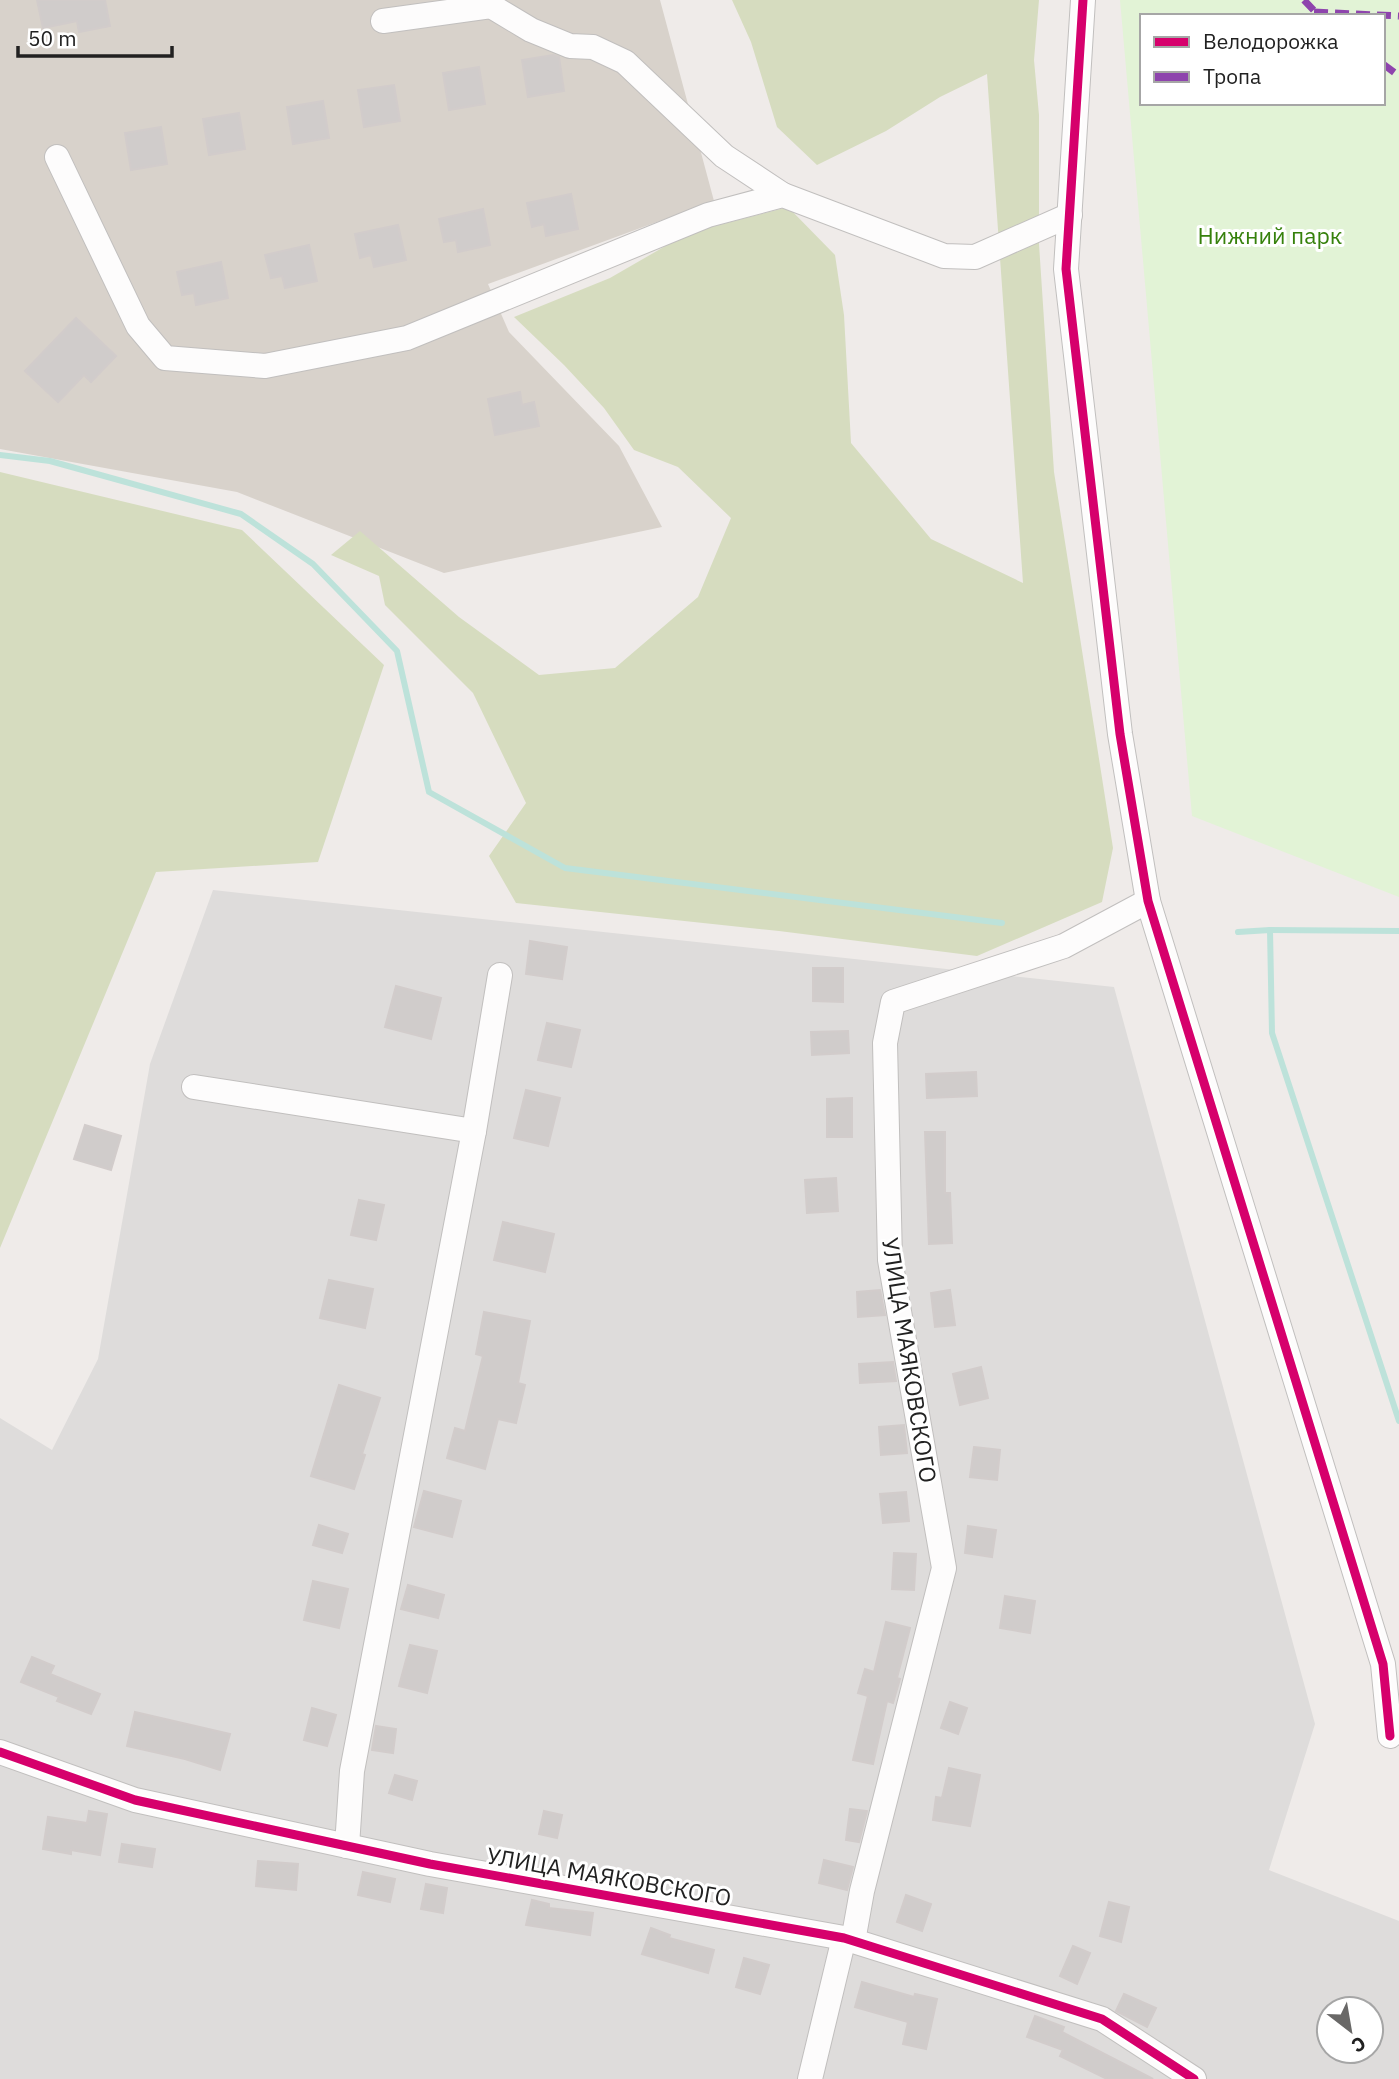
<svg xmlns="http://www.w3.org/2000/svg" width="1399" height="2079" viewBox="0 0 1399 2079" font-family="'IBM Plex Sans',sans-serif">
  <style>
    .residential { fill: #dedcdb; fill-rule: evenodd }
    .construction { fill: #d8d2cb }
    .forest { fill: #d6dcbf }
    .park { fill: #e2f3d6; fill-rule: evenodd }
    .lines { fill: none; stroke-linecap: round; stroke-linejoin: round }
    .stream { stroke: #bde2da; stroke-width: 6 }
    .building { fill: #d0cccb; stroke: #d2cccb; stroke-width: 2 }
    .minor-casing { stroke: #c1bfbe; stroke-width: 26 }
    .minor { stroke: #fdfcfc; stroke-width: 24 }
    .quiet { stroke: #8e44ad; stroke-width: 7; stroke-dasharray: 14 7; stroke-linecap: butt }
    .cycleway-casing { stroke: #fff; stroke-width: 13 }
    .cycleway { stroke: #d6006c; stroke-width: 9 }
    .labels { text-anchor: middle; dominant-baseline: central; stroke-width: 6; stroke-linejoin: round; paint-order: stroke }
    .park-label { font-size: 23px; fill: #36810c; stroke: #fff }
    .street-label { font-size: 23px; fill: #212121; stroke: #fff }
  </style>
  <rect width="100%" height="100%" fill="#efebe9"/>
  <path class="residential" d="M213 890 1114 987 1315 1724 1269 1870 1399 1921V2079H0V1418L52 1450 98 1359 150 1064ZM1329 2009H1371V2051H1329Z"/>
  <polygon class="construction" points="0,0 660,0 714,201 488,284 509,332 619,446 662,527 444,573 237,492 0,449"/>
  <g class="forest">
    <polygon points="732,0 1039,0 1034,60 1039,115 1039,244 1054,472 1113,848 1102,902 977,956 779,931 516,903 489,856 526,803 473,693 385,605 379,576 331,555 360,531 459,617 539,675 615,668 698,597 731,518 678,467 634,450 604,408 564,365 514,317 610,278 688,233 788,207 835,255 844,315 851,443 931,539 1023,583 987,74 940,97 886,131 817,165 777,127 751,42"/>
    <polygon points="0,472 242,530 384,665 318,862 156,872 0,1248"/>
  </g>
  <path class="park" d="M1120 0H1399V897L1192 816ZM1142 16H1383V103H1142Z"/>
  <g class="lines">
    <g class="stream">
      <polyline points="0,455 50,461 241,514 313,564 397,651 429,792 565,868 1002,923"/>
      <polyline points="1270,930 1272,1033 1399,1421"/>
      <polyline points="1238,932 1270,930 1399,931"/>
    </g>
  </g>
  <g class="building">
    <polygon points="37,0 105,0 110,26 79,32 77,21 43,28"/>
    <polygon points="553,55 559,57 564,91 528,97 522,60"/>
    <polygon points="479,67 485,104 449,110 443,73"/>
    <polygon points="394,85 400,121 364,127 358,90"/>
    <polygon points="323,101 329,138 293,144 287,107"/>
    <polygon points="239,113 245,149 209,155 203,119"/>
    <polygon points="161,127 167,164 131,170 125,133"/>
    <polygon points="571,194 578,229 546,236 544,224 532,227 527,203"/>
    <polygon points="483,209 490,245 458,252 456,240 444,242 439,219"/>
    <polygon points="398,225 406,260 374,267 371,255 360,258 355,234"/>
    <polygon points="309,245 317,281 285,288 282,276 271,278 265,255"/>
    <polygon points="221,262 228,298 196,305 194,293 182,295 177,272"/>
    <polygon points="76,318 116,356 91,382 84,375 58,402 25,371"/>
    <polygon points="520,392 522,405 534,402 539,426 495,435 488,399"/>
    <polygon points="530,941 567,947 562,979 526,974"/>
    <polygon points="813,968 843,968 843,1002 813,1001"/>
    <polygon points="396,986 441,998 431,1039 385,1027"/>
    <polygon points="547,1023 580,1030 571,1067 538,1060"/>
    <polygon points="848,1031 849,1053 812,1055 811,1032"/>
    <polygon points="976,1072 977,1096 927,1098 926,1074"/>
    <polygon points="526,1090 560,1098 548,1146 514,1138"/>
    <polygon points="852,1098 852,1137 827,1137 827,1099"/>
    <polygon points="85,1125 121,1136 111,1170 74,1159"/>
    <polygon points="925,1132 945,1132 945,1193 950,1193 952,1243 929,1244"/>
    <polygon points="836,1178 838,1211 807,1213 805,1180"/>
    <polygon points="359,1200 384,1205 376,1240 351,1235"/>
    <polygon points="503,1222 554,1234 545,1272 494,1260"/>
    <polygon points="329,1280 373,1289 365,1328 320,1318"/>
    <polygon points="880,1290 885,1315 858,1317 857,1292"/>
    <polygon points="950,1290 955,1325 935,1327 931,1293"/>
    <polygon points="484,1312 530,1321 518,1383 525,1385 516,1423 498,1419 485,1469 447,1458 455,1428 465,1431 483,1356 476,1354"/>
    <polygon points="893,1362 896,1381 860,1383 859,1364"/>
    <polygon points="981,1367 988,1398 960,1405 953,1374"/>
    <polygon points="339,1385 380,1398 362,1454 365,1455 354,1489 311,1476"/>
    <polygon points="904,1425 907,1453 881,1455 879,1427"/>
    <polygon points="974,1447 1000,1450 997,1480 970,1477"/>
    <polygon points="424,1491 461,1501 452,1537 414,1527"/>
    <polygon points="906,1492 909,1521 883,1523 880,1494"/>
    <polygon points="319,1525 348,1534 342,1553 313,1545"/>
    <polygon points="968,1526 996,1530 992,1557 965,1553"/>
    <polygon points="894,1553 916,1554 914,1590 892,1589"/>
    <polygon points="313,1581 348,1589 339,1628 304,1620"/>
    <polygon points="408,1585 444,1595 438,1618 401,1609"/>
    <polygon points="1005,1596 1035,1601 1030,1633 1000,1628"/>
    <polygon points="886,1622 910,1628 897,1678 900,1679 893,1703 887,1701 873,1764 853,1760 868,1696 858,1693 865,1669 874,1672"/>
    <polygon points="410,1645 437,1651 427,1693 399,1686"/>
    <polygon points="32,1657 54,1666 50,1674 100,1694 91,1714 57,1701 59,1697 21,1682"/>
    <polygon points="950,1702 967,1708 958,1734 941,1728"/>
    <polygon points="312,1708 336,1715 327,1746 304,1740"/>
    <polygon points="135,1712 230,1734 220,1770 185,1759 127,1746"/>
    <polygon points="376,1726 396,1729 393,1753 372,1750"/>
    <polygon points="949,1768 980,1775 970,1826 933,1820 936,1797 942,1798"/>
    <polygon points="395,1775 417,1781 412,1800 389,1793"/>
    <polygon points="850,1809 867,1811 859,1842 846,1840"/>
    <polygon points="89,1811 107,1814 100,1855 71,1850 71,1854 43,1849 48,1817 87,1823"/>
    <polygon points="544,1811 562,1815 557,1838 539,1834"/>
    <polygon points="122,1844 155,1849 152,1867 119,1862"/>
    <polygon points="824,1860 853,1867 847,1890 819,1883"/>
    <polygon points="258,1861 298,1864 296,1890 256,1886"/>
    <polygon points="363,1872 395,1879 390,1902 358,1895"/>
    <polygon points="426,1884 447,1888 443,1913 421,1909"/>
    <polygon points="906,1895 931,1904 922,1931 897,1922"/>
    <polygon points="532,1900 549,1904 549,1908 593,1913 590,1935 526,1925"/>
    <polygon points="1109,1902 1129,1907 1121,1942 1100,1936"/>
    <polygon points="651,1928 670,1935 669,1938 714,1950 708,1973 642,1954"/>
    <polygon points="1073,1946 1090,1953 1077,1984 1060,1976"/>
    <polygon points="744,1958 769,1965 760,1994 736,1987"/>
    <polygon points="862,1982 914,1997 915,1994 937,1999 926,2049 903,2044 908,2022 855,2007"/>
    <polygon points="1124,1994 1156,2008 1147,2027 1116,2011"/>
    <polygon points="1035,2016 1064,2027 1062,2032 1153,2079 1107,2079 1060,2056 1063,2050 1027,2037"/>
  </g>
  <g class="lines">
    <defs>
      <g id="minor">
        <polyline points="1083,0 1066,269 1120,734 1148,901 1383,1664 1390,1736"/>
        <polyline points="383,21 491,6 531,30 570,46 593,47 625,62 724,156 783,195"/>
        <polyline points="57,157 138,326 165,358 265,366 407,338 708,215 783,195 944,256 975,257 1070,215"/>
        <polyline points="194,1087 474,1131"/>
        <polyline points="0,1752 135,1800 430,1864 844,1938 1102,2019 1194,2079"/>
        <polyline points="347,1846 352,1771 474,1131 500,975"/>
        <polyline points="853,1941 862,1891 944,1568 890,1260 885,1043 893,1002 1064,946 1148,901"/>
        <polyline points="810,2079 844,1938"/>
      </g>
    </defs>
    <use href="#minor" class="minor-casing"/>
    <use href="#minor" class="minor"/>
    <g class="quiet">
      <polyline points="1304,0 1319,16"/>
      <polyline points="1314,12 1399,16"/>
      <polyline points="1383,64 1399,76"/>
    </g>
    <defs>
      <g id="cycleway">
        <polyline points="1083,0 1066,269 1120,734 1148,901 1383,1664 1390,1736"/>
        <polyline points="0,1752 135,1800 430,1864 844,1938 1102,2019 1194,2079"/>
      </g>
    </defs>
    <use href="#cycleway" class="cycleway-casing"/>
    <use href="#cycleway" class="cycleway"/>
  </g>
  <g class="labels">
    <g class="park-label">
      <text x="1270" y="235">Нижний парк</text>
    </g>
    <g class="street-label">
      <text transform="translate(910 1360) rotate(81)">УЛИЦА МАЯКОВСКОГО</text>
      <text transform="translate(609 1876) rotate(10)">УЛИЦА МАЯКОВСКОГО</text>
    </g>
  </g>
  <rect x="1140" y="14" width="245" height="91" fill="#ffffff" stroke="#a6a6a6" stroke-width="2"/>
  <rect x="1154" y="37" width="35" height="10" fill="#d6006c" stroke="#a6a6a6" stroke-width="2"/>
  <text x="1203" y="49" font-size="21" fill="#212121">Велодорожка</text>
  <rect x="1154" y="72" width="35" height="10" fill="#8e44ad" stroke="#a6a6a6" stroke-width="2"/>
  <text x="1203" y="84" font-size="21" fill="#212121">Тропа</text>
  <g transform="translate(1350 2030) rotate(149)"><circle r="33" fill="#ffffff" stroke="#a6a6a6" stroke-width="2"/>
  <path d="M0-5L12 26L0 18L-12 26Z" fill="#696867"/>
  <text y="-10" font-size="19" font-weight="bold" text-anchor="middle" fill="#212121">С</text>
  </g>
  <path d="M18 46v10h154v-10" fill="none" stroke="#212121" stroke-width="3.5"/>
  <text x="28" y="46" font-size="21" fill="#212121" stroke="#ffffff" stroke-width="5" paint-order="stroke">50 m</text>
</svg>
